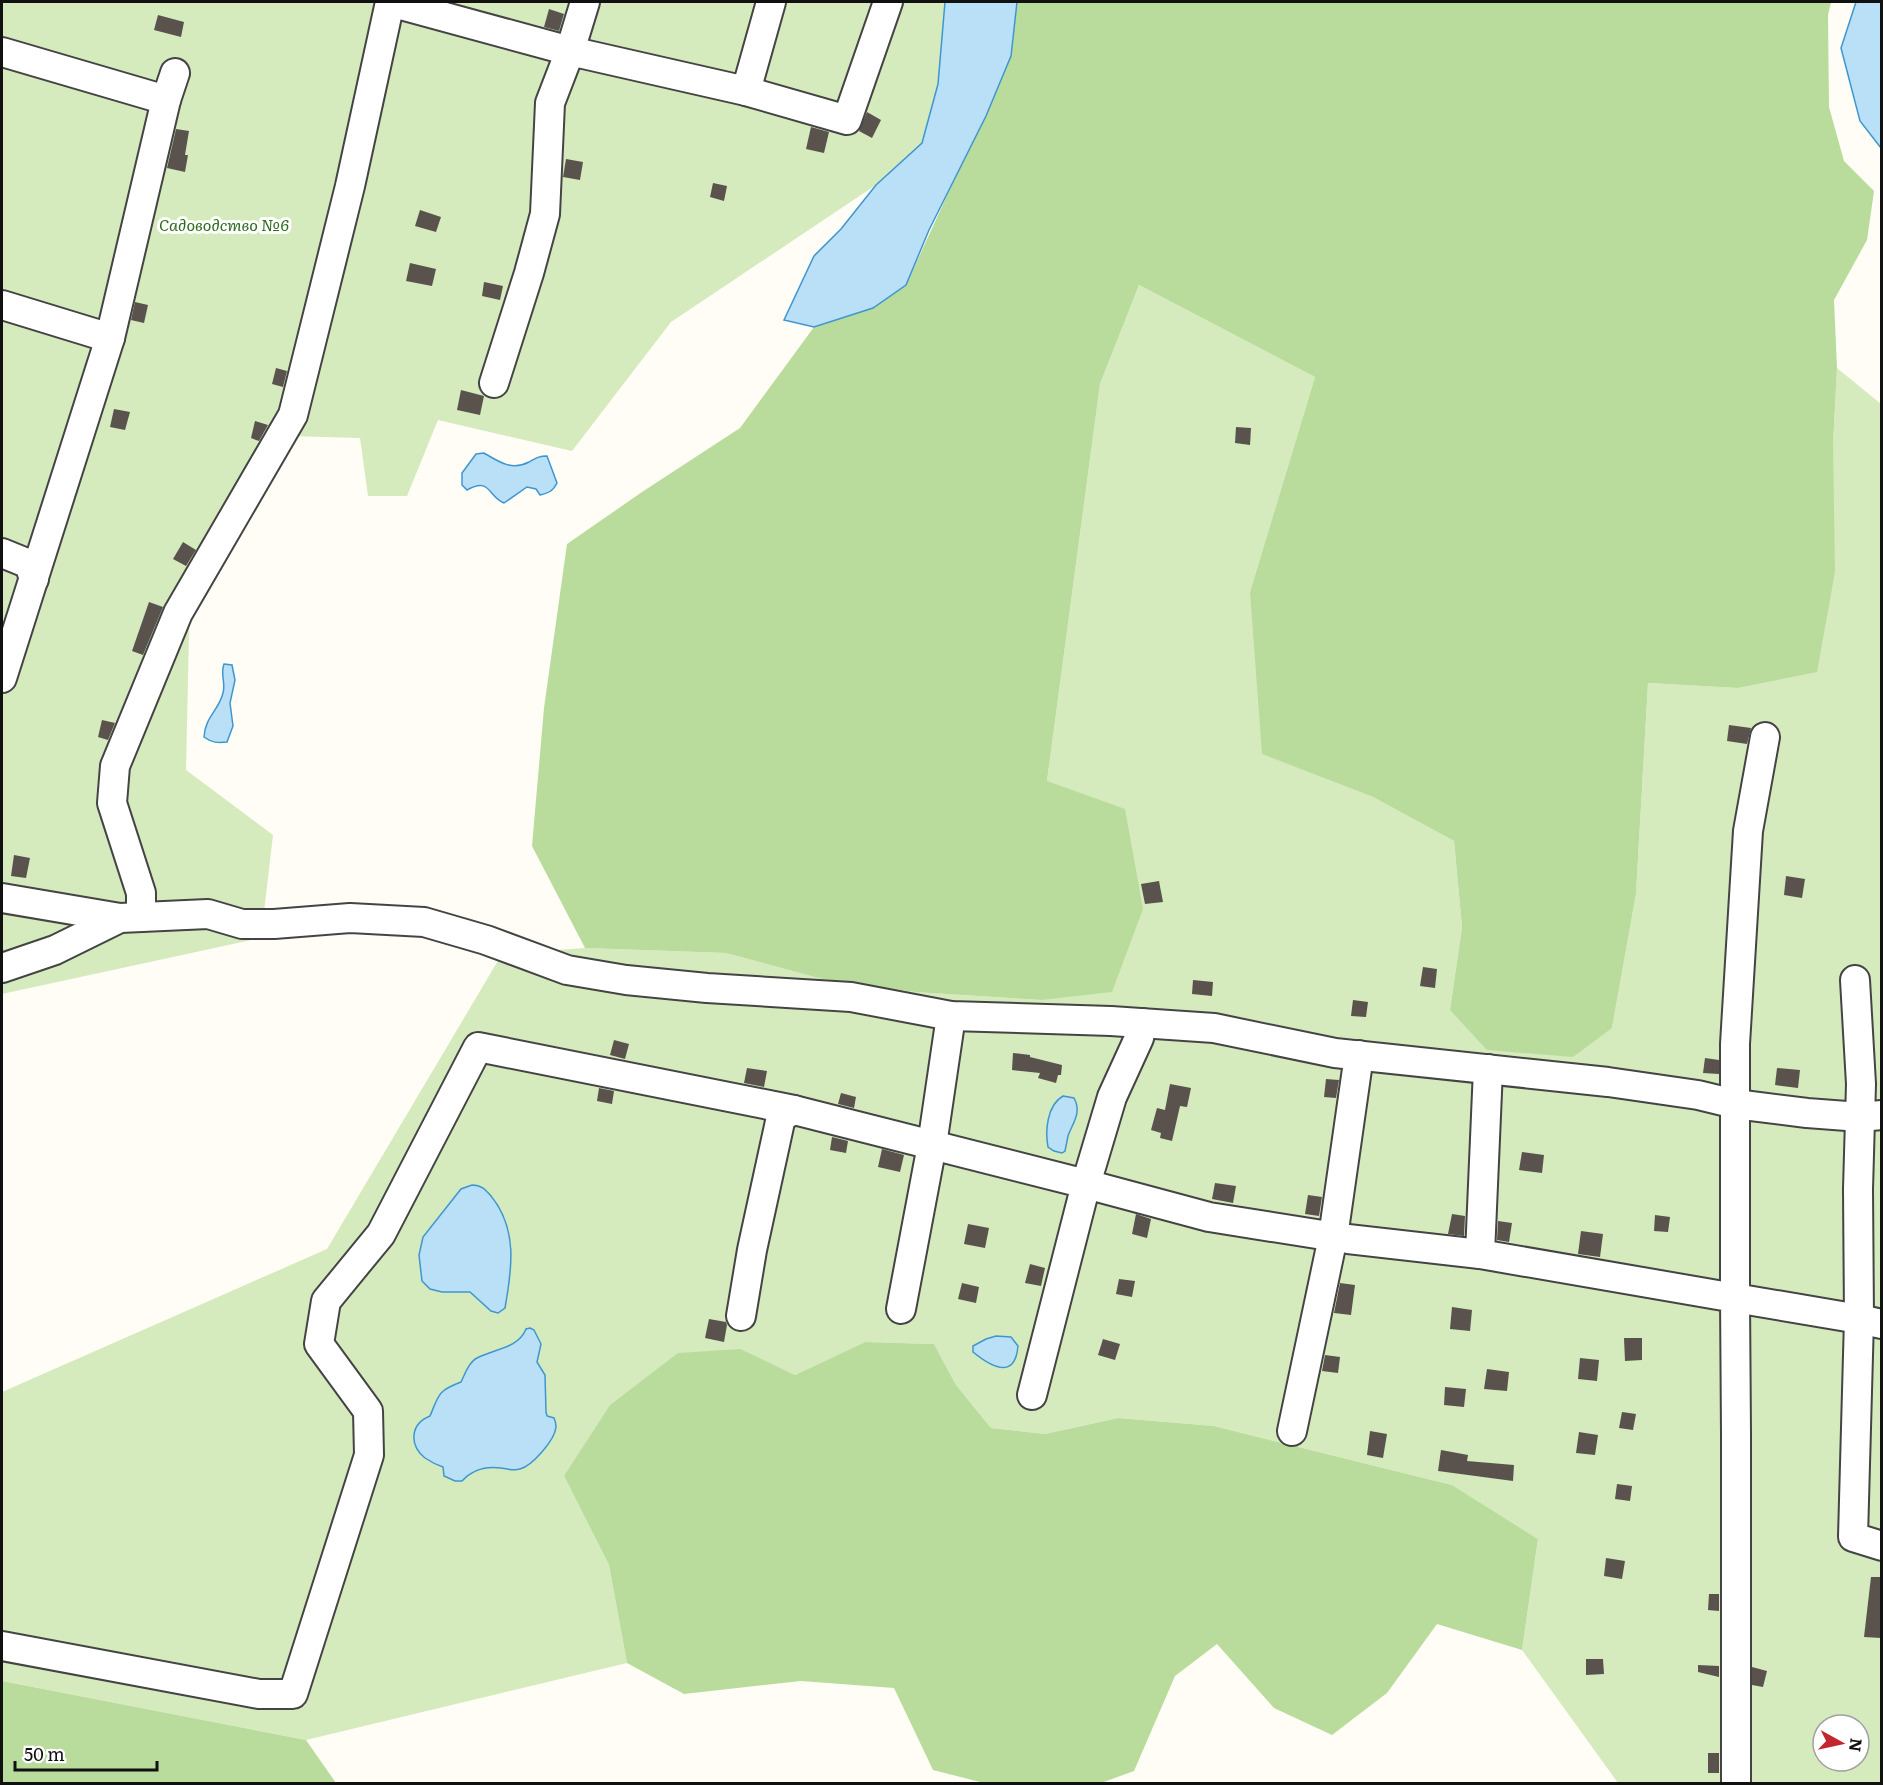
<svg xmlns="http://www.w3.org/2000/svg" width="1883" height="1785" viewBox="0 0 1883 1785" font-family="Literata,serif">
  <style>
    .green { fill: #d5ebbd; fill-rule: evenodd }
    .forest { fill: #b9dc9c }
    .water { fill: #b9e0f7; stroke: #3f96cf; stroke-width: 1.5 }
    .building { fill: #5a524d }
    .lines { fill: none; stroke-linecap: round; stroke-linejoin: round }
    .minor-casing { stroke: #444; stroke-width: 32 }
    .minor { stroke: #fff; stroke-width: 28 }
    .labels { text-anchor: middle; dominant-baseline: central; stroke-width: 6; stroke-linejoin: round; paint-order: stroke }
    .park-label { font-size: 16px; font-style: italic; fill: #2f6b1f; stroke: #fff }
  </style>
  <rect width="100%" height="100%" fill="#fffdf5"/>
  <g class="green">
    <polygon points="2,2 945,2 938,84 922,143 876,185 671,322 572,451 438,420 407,496 368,496 360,438 289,436 190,589 186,770 273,835 261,938 2,994"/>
    <path d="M1139 285 1315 377 1250 592 1371 796 1454 841 1462 927 1450 1010 1612 1028 1636 894 1648 683 1737 688 1833 445 1837 368 1881 404V1783H1618L1522 1650 1538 1539 1452 1485 1214 1426 1118 1418 1045 1434 991 1428 956 1385 934 1344 865 1342 795 1375 741 1349 564 1476 609 1565 627 1663 306 1740 2 1681V1392L327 1249 502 954 585 948 726 953 822 979 915 992 1041 1000 1047 781 1100 384ZM1823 1725H1859V1761H1823Z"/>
  </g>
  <g class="forest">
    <polygon points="1016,2 1831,2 1828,15 1829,107 1844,161 1874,191 1867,240 1834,300 1837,368 1833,445 1835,572 1817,672 1737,688 1648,683 1636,894 1612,1028 1573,1057 1487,1050 1450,1010 1462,927 1454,841 1371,796 1262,754 1250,592 1315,377 1139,285 1100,384 1047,781 1125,809 1143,909 1112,992 1041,1000 915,992 822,979 726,953 585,948 532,846 544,708 567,544 642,492 740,428 814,327 873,308 906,285 1011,56"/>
    <polygon points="865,1342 934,1344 956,1385 991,1428 1045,1434 1118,1418 1214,1426 1452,1485 1538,1539 1522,1650 1437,1624 1387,1693 1332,1735 1274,1708 1217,1644 1175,1676 1134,1771 1101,1783 988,1784 933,1770 894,1688 801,1681 684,1694 627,1663 609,1565 564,1476 610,1405 678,1353 741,1349 795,1375"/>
    <polygon points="2,1681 306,1740 336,1783 2,1783"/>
  </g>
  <g class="water">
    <polygon points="945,2 1017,2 1011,56 986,116 929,230 906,285 873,308 814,327 784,320 814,256 841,229 876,185 922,143 938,84"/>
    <polygon points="1856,2 1881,2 1881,148 1860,121 1841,48"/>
    <path d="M484 453C499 462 512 471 529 462 536 458 539 456 547 456L557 483C553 491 549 493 540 495L536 489 527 487 504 503C487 496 491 477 467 490L462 485V473L476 454Z"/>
    <path d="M224 664 232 665 235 680 230 703 233 726 227 742C218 743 212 743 204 737 205 717 219 710 223 693 226 683 220 674 224 664Z"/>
    <path d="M1063 1096 1074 1098C1082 1113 1073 1122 1068 1136 1067 1141 1066 1146 1065 1151L1062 1153 1054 1151 1048 1147C1045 1131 1047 1105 1063 1096Z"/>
    <path d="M472 1185C481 1185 485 1189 491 1196 518 1229 512 1269 505 1308L498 1313 491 1311 470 1292H442L430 1289 422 1281 419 1255 423 1237 461 1189Z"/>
    <path d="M530 1328 534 1330 541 1344 537 1362 545 1375 546 1412 547 1416 554 1418C555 1420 556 1424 556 1427 555 1440 532 1466 520 1469 514 1471 507 1469 501 1468 486 1466 472 1470 462 1481H455L444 1476 443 1467C437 1465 431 1462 425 1458 409 1445 410 1424 430 1416 439 1395 437 1391 461 1382 465 1374 469 1362 477 1358 493 1349 518 1349 526 1329Z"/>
    <path d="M996 1336 1011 1337 1018 1346C1015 1381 990 1366 973 1352V1346L986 1339Z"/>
  </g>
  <g class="building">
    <polygon points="549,9 564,14 559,31 544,27"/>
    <polygon points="158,15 184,22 181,37 154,30"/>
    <polygon points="867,112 881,120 872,138 859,131"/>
    <polygon points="811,127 829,132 824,153 806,149"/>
    <polygon points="176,129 189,131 185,155 188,155 185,172 167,168"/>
    <polygon points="566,159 583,162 580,180 563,177"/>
    <polygon points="713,183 727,186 724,201 710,197"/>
    <polygon points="420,210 441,217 436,232 415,226"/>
    <polygon points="410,263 436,269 432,286 406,281"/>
    <polygon points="484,282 503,286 500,300 482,296"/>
    <polygon points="135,302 148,305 144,323 131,320"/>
    <polygon points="276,368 287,371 283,387 272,384"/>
    <polygon points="461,390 484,396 480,415 457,410"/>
    <polygon points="114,409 130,412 125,430 110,427"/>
    <polygon points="255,421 268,425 259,441 251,438"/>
    <polygon points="1236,427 1251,428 1250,445 1235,443"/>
    <polygon points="183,542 196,550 186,566 173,559"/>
    <polygon points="149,602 163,607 143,655 132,651"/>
    <polygon points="102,720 115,723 108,740 98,737"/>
    <polygon points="1729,725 1751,728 1747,744 1727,741"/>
    <polygon points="14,855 30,858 26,878 11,876"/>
    <polygon points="1786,876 1805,879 1802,898 1784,895"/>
    <polygon points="1159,881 1163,902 1145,904 1141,884"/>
    <polygon points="1423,967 1437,969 1435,988 1420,986"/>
    <polygon points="1193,980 1213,982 1212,996 1192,994"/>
    <polygon points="1353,1000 1368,1002 1366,1017 1351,1016"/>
    <polygon points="614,1040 629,1044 625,1059 610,1055"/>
    <polygon points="1013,1053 1030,1055 1030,1057 1062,1065 1061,1075 1058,1075 1056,1083 1038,1078 1040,1073 1012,1070"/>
    <polygon points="1705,1058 1719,1060 1719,1074 1703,1073"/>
    <polygon points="747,1068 767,1071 764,1087 744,1083"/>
    <polygon points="1777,1068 1800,1070 1798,1088 1775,1085"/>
    <polygon points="1326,1079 1339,1080 1336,1098 1324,1097"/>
    <polygon points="1170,1084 1191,1088 1187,1107 1180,1106 1172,1141 1160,1138 1161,1133 1151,1130 1157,1108 1165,1110"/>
    <polygon points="599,1088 614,1091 612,1104 597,1101"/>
    <polygon points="841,1093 856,1097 854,1108 838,1104"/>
    <polygon points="832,1137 848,1141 846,1153 830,1150"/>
    <polygon points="882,1149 904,1155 900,1172 878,1167"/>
    <polygon points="1522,1152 1544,1155 1542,1173 1519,1170"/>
    <polygon points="1215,1183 1236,1186 1233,1203 1212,1199"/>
    <polygon points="1308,1195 1322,1197 1319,1216 1305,1214"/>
    <polygon points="1136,1214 1151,1219 1147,1238 1132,1234"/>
    <polygon points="1452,1214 1465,1216 1464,1236 1448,1234"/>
    <polygon points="1655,1215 1670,1217 1668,1232 1654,1231"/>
    <polygon points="1498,1221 1512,1223 1509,1242 1497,1240"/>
    <polygon points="968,1224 989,1228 985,1248 964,1244"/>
    <polygon points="1581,1231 1603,1234 1600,1257 1578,1254"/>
    <polygon points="1030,1264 1045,1268 1041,1286 1025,1283"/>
    <polygon points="1119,1279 1135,1281 1132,1297 1116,1294"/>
    <polygon points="962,1283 979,1287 976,1303 958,1299"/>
    <polygon points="1340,1283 1355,1285 1351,1315 1334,1313"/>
    <polygon points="1452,1307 1472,1310 1470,1331 1450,1329"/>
    <polygon points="709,1319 726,1322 727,1325 724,1342 705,1338"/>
    <polygon points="1624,1338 1642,1338 1642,1360 1625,1361"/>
    <polygon points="1103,1339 1120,1344 1115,1360 1098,1355"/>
    <polygon points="1325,1355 1340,1357 1338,1373 1322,1371"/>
    <polygon points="1580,1358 1599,1360 1597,1381 1578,1379"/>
    <polygon points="1487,1369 1509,1372 1507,1391 1484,1389"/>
    <polygon points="1445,1387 1466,1389 1464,1407 1444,1405"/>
    <polygon points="1622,1412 1636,1414 1633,1430 1619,1428"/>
    <polygon points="1370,1431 1387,1434 1383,1458 1367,1455"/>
    <polygon points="1579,1432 1598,1435 1595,1455 1576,1453"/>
    <polygon points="1441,1450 1468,1455 1467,1461 1514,1465 1513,1481 1438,1471"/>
    <polygon points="1617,1484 1632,1486 1630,1501 1615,1499"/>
    <polygon points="1606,1558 1625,1561 1622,1579 1604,1576"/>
    <polygon points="1871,1577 1881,1577 1881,1638 1864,1637"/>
    <polygon points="1709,1594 1719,1594 1719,1611 1708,1610"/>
    <polygon points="1586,1659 1603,1659 1604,1674 1586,1675"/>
    <polygon points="1698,1665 1719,1666 1719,1677 1698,1672"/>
    <polygon points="1752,1667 1767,1671 1763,1687 1752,1685"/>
    <rect x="1708" y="1753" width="11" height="20"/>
  </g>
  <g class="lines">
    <defs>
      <g id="minor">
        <polyline points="2,52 166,100"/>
        <polyline points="746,91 847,120 888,2"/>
        <polyline points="2,305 110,338"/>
        <polyline points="494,383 529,273 545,214 550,103 570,51 585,2"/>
        <polyline points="2,553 29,564 34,579"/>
        <polyline points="2,678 110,338 166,100 175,73"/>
        <polyline points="1765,737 1748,831 1735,1044 1735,1298 1859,1319 1853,1537 1882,1546"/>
        <polyline points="2,898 120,918 208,914 242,924 274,924 350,918 424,922 486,940 567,970 626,980 707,988 851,997 951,1016 1111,1021 1214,1028 1335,1053 1608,1082 1698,1095 1735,1104 1807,1113 1860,1117 1882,1115"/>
        <polyline points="141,917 141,893 112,803 115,766 178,613 293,415 350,186 390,2 570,51 746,91 771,2"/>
        <polyline points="2,968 55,950 120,918"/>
        <polyline points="1855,980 1861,1084 1858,1189 1859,1319 1882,1324"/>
        <polyline points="1142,1023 1139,1038 1112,1097 1086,1184 1209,1217 1348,1239 1480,1254"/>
        <polyline points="1488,1069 1480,1254 1735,1298 1736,1434 1736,1784"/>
        <polyline points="901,1309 932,1145 951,1016"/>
        <polyline points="741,1316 752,1250 781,1117 794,1110 1086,1184 1032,1395"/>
        <polyline points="1292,1431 1333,1237 1359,1055"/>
        <polyline points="2,1646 259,1694 293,1694 369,1455 368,1411 319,1344 326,1301 381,1234 478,1047 794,1110"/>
      </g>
    </defs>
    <use href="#minor" class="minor-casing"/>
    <use href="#minor" class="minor"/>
  </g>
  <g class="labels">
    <g class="park-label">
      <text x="224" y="224">Садоводство №6</text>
    </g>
  </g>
  <rect width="1883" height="1785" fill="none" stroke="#111111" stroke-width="6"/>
  <g transform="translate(1841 1743) rotate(98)"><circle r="28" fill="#ffffff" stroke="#a0a0a0" stroke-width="1.5"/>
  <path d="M0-4.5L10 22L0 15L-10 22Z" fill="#c4262e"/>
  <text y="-9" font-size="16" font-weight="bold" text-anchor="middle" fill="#111111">N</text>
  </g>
  <path d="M15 1761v9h142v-9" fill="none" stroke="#111111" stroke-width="3"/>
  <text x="24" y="1761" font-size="18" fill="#111111" stroke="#ffffff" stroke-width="4.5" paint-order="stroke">50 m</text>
</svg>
